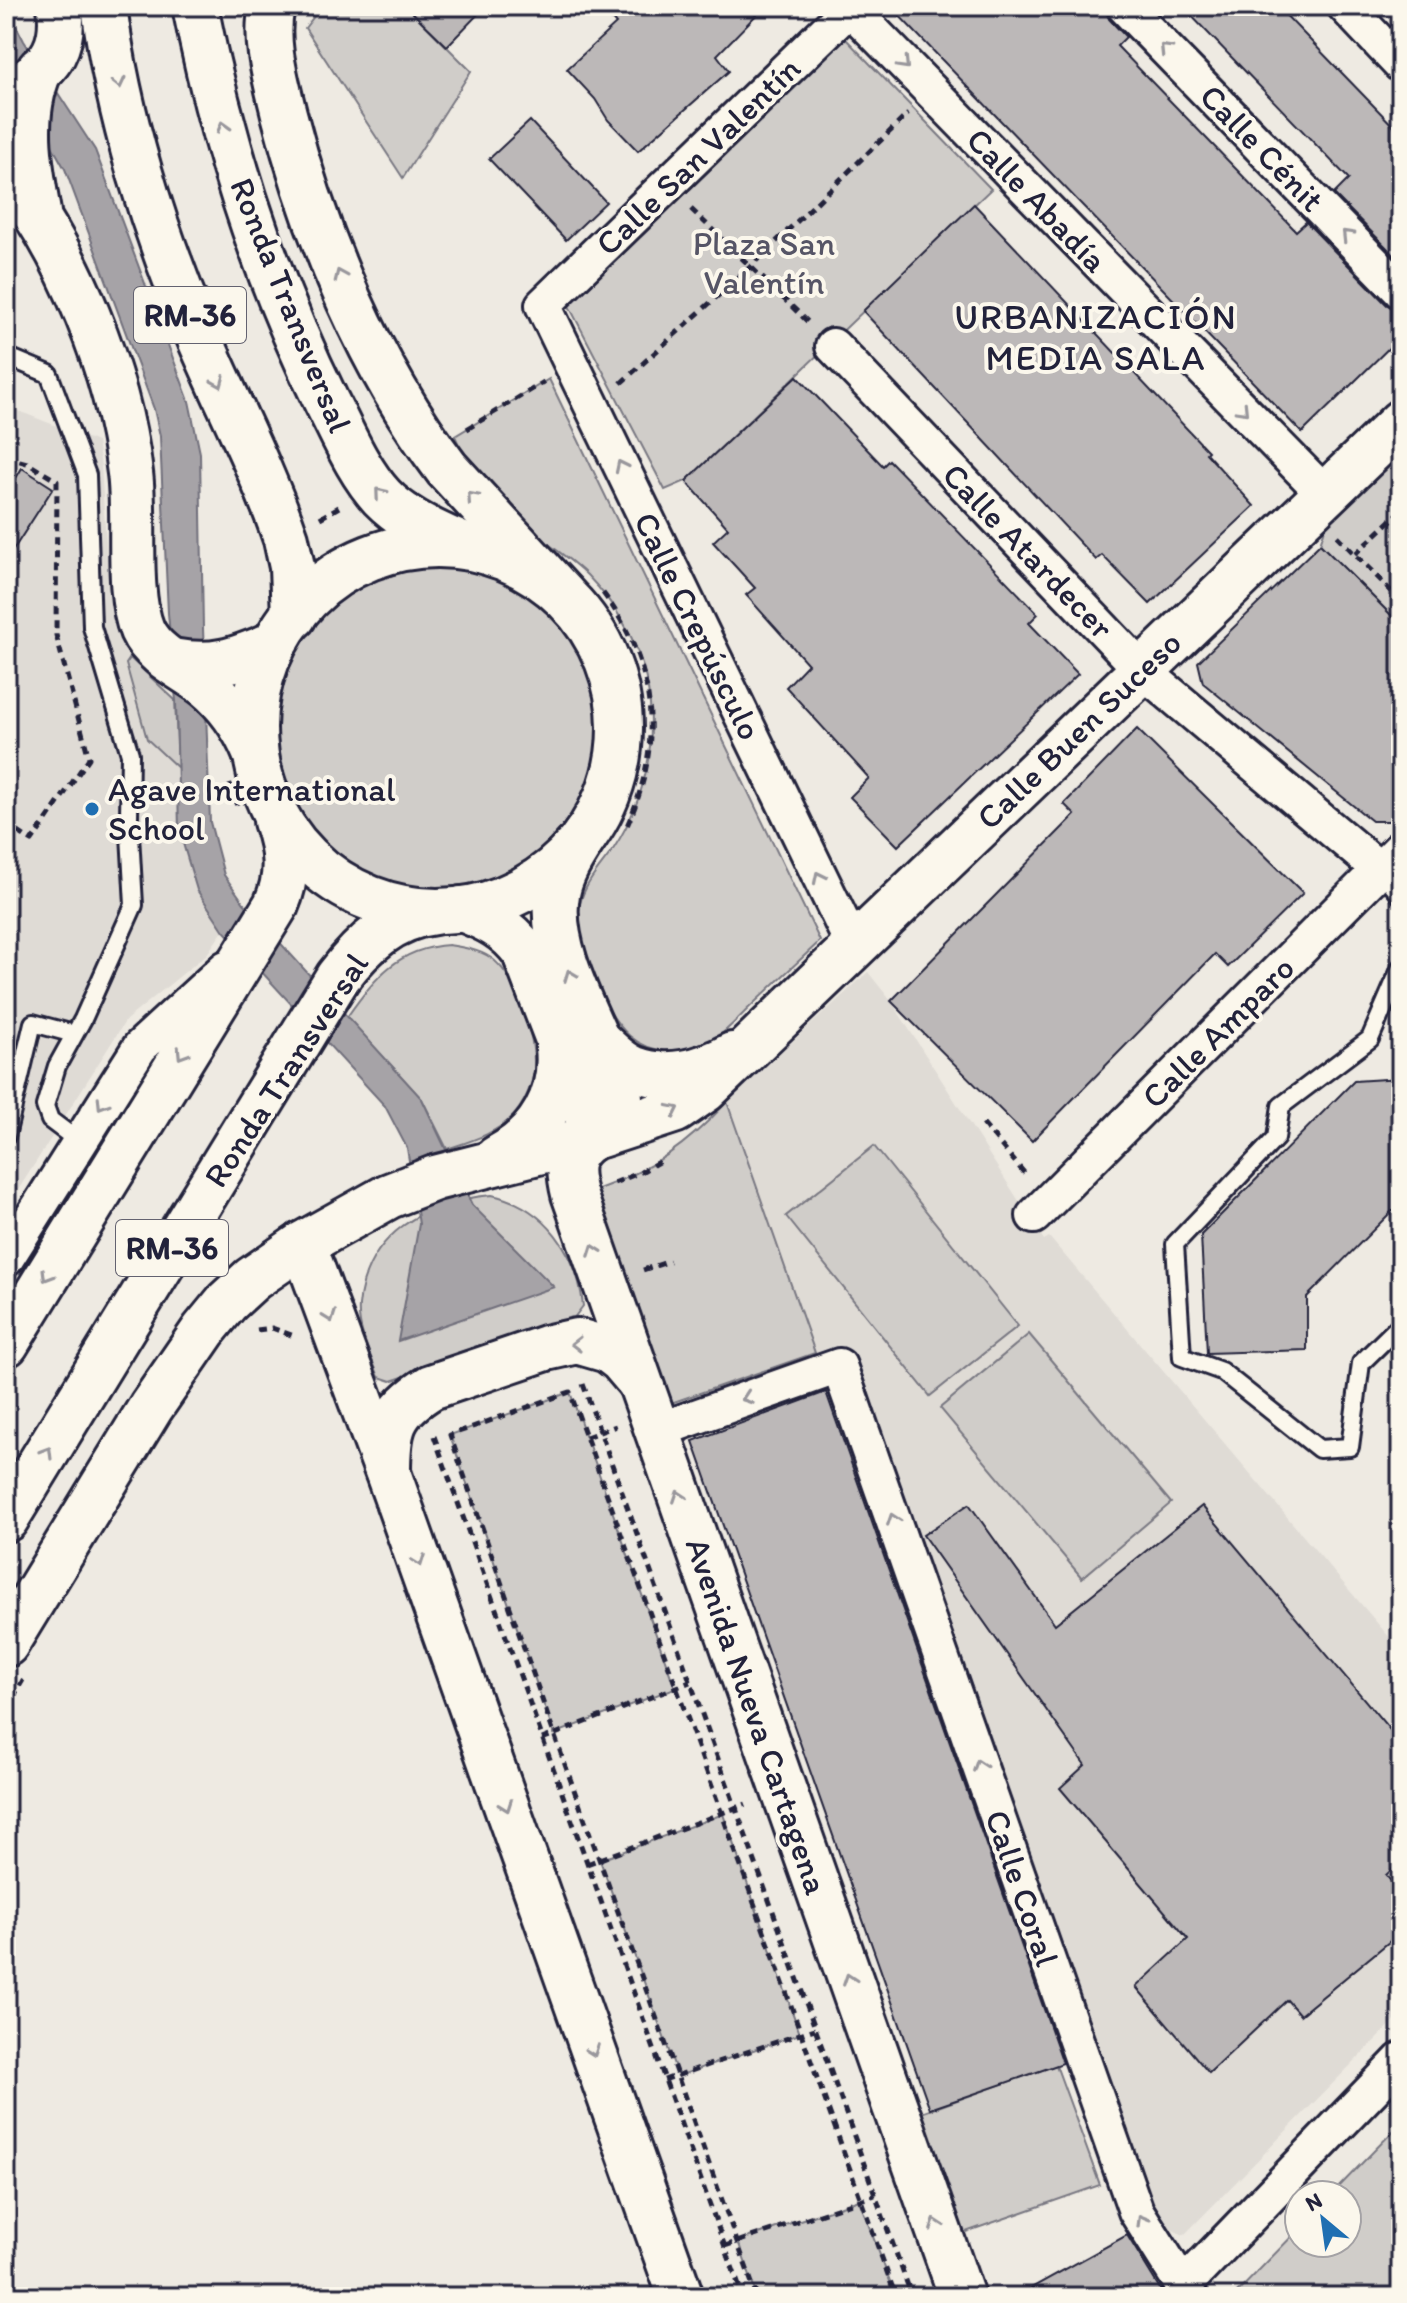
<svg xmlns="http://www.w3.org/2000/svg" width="1407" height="2303" viewBox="0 0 1407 2303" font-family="Itim,sans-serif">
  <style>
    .built { fill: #dfdbd5 }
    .green { fill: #d0cdc9; stroke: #797882; stroke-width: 2 }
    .water { fill: #a6a3a7; stroke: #716f7c; stroke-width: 2 }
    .building { fill: #bcb8b8; stroke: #22223b; stroke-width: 2 }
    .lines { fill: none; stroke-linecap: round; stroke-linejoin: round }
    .lane-casing { stroke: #22223b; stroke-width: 22 }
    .street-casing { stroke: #22223b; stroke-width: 40 }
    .secondary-casing { stroke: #22223b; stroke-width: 50 }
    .highway-casing { stroke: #22223b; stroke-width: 50 }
    .path { stroke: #22223b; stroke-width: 5; stroke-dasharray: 8 6; stroke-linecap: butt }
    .lane { stroke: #fbf7ec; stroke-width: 16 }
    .street { stroke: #fbf7ec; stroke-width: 34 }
    .secondary { stroke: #fbf7ec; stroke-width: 44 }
    .highway { stroke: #fbf7ec; stroke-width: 44 }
    .oneway { stroke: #99979c }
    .poi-dot { fill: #1f6fb2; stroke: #fbf7ec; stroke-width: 3 }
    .labels { text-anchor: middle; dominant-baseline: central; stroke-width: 8; stroke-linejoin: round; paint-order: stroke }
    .shield { fill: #fbf7ec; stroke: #636270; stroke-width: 2 }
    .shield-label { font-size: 32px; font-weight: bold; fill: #22223b }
    .street-label { font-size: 34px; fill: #22223b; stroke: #fbf7ec }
    .park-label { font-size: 34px; fill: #565566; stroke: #fbf7ec }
    .poi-label { font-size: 34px; fill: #22223b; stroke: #fbf7ec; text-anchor: start }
    .neighbourhood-label { font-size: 36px; letter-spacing: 2px; fill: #22223b; stroke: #fbf7ec }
  </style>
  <rect width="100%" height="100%" fill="#eeeae2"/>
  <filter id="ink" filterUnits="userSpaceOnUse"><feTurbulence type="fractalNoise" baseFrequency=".0125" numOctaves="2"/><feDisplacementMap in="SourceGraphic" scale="16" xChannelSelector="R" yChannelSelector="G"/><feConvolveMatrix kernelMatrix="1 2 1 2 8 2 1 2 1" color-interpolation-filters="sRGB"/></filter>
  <g filter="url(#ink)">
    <g class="built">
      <polygon points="6,406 97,442 101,466 110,601 115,630 130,658 176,701 179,830 197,890 223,931 207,954 126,1020 6,1209"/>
      <polygon points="868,972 891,1001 1044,1240 1049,1237 1401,1651 1401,2014 1184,2235 1148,2219 838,1345 815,1353 727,1102"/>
    </g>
    <g class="green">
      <polygon points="322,6 406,6 471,71 403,178 305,28"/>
      <polygon points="845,38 991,189 686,481 665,490 569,306"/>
      <path d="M549 379 820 941C798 962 776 982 754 1003 738 1018 723 1036 703 1046 692 1052 680 1053 668 1051 635 1049 620 1029 604 1003 588 977 574 935 580 904 585 882 602 866 614 848 646 798 659 738 646 679 637 640 615 604 587 575 567 555 541 541 521 522 495 498 468 468 455 436Z"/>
      <polygon points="1401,452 1401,625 1320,544 1326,525"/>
      <circle cx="437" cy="727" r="182"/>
      <polygon points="130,658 175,700 178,768 147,739 126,664"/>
      <path d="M449 945C465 948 483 950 495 961 519 982 536 1040 534 1071 532 1086 524 1104 513 1116 496 1134 470 1141 447 1149L422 1099 347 1017C374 978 398 948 449 945Z"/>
      <path d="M727 1102 815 1353 671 1403 596 1190C652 1170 687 1145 727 1102Z"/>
      <polygon points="874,1146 1018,1326 930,1396 786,1216"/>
      <path d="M492 1195C545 1207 578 1253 583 1306L573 1319 391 1381 379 1377C371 1356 357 1329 359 1306 365 1234 426 1201 492 1195Z"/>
      <polygon points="1029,1334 1171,1503 1082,1578 940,1408"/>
      <polygon points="570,1392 675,1688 554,1734 450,1435"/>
      <polygon points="723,1814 800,2034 678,2076 600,1860"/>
      <polygon points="1056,2065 1100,2185 963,2233 921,2113"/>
      <polygon points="1401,2123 1401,2297 1233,2297 1299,2229 1299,2243 1347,2243 1347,2195 1331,2195"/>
      <polygon points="859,2200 896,2297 757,2297 738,2241"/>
    </g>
    <polygon class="water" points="6,6 24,41 95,150 189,401 200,453 203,628 210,822 224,875 244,903 422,1099 472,1205 554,1287 398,1341 419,1224 407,1148 385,1106 224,931 197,890 179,830 176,701 168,613 160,436 154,409 65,169 6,64"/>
    <g class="building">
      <polygon points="406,6 486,6 447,46"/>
      <polygon points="601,6 765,6 717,55 729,71 638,151 608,120 595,99 567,69 616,24"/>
      <polygon points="890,6 1105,6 1109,19 1126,37 1117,46 1296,231 1306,222 1387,305 1401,310 1401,336 1302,433"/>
      <polygon points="1182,6 1277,6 1401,134 1401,262 1334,194 1349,179"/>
      <polygon points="530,121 606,202 566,240 489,159"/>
      <polygon points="974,204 1208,451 1206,453 1254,506 1150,604 1102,555 1096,560 863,311"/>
      <polygon points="797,376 883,466 889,460 1038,614 1029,623 1078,674 898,846 850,797 869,778 786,687 808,664 746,595 755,588 713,542 728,528 686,481"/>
      <polygon points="22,468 53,488 6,561 6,495"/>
      <polygon points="1320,544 1401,625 1401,821 1372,821 1203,683 1198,662"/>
      <polygon points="1137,729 1303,893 1228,967 1215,954 1032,1141 891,1001 1075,815 1064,804"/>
      <polygon points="1401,1078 1401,1211 1392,1211 1307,1297 1307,1350 1207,1353 1201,1235 1354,1081"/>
      <polygon points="826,1392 1063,2063 930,2109 693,1441"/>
      <polygon points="969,1504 1055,1624 1202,1506 1401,1743 1401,1861 1386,1875 1401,1894 1401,1932 1300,2015 1287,2000 1209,2073 1136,1987 1188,1939 1060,1788 1085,1765 923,1535"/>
      <polygon points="1127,2235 1165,2297 1015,2297"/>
    </g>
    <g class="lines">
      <defs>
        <g id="lane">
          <polyline points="6,356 49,374 87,475 92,627 130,754 129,817 134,905 83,1019 57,1066 45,1106 50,1120 78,1141"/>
          <polyline points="1379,869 1401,896"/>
          <polyline points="1401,967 1370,1039 1281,1106 1276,1138 1175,1244 1182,1357 1221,1371 1319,1449 1350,1447 1361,1363 1401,1324"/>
          <polyline points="6,1136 33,1023 74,1034"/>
        </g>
        <g id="street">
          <polyline points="852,6 543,305 854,947"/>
          <polyline points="1124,6 1401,291"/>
          <polyline points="1345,6 1401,65"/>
          <polyline points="850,8 1325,494"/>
          <polyline points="833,346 1142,670 1379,869"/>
          <polyline points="1034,1216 1401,848"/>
          <polyline points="6,1259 140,1047 226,968"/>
          <polyline points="656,1431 839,1366 1136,2211 1190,2297"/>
          <polyline points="1182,2287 1401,2060"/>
        </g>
        <g id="secondary">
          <path d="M272 6C264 42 276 80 284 114 315 236 371 369 447 469L563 595"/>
          <path d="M19 88C52 64 65 47 60 6"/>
          <path d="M6 173C70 252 118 373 130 473 136 518 126 591 142 630 153 655 185 669 206 685 229 704 244 726 255 753"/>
          <path d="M38 212C29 163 20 116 40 69"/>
          <path d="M172 661C213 669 236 660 274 644"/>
          <path d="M462 909C488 919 507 928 524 951L593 1131 600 1135 676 1110 705 1090 1401 422"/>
          <path d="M596 1039C608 1050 620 1064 635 1069 667 1081 704 1071 732 1055"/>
          <path d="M589 1139C567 1155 568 1170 574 1194L962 2297"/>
          <path d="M497 1158C540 1136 563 1095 558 1047"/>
          <polyline points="303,1244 388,1473 681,2297"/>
          <path d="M388 1472C388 1429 391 1411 431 1387L546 1348 577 1341 608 1350 621 1360 638 1380"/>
          <path d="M6 1644 151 1407 204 1330 227 1302 252 1279 303 1244 389 1196 435 1178 589 1139C609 1132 619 1121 620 1098 603 1038 546 958 557 894 561 872 574 853 586 834"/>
        </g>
        <g id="highway">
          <path d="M104 6C118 115 154 232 197 332 226 401 262 468 286 539L292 567 294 616"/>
          <path d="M195 6C222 144 265 277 327 403 343 434 358 471 382 497 402 518 433 533 460 544"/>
          <circle cx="437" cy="728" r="183"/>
          <path d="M6 1344 276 905C289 876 286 850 276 821"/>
          <path d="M6 1519 338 977C363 944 392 917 435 912"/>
        </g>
      </defs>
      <use href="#lane" class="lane-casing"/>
      <use href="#street" class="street-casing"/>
      <use href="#secondary" class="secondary-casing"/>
      <use href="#highway" class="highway-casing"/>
      <g class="path">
        <polyline points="691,209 810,324"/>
        <polyline points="621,383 750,267 908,114"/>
        <polyline points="467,429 544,382"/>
        <polyline points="6,457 27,463 57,481 56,635 89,758 32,841 6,824"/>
        <polyline points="320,518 339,507"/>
        <polyline points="1337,536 1401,601"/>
        <polyline points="1355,554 1401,511"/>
        <path d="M603 593C658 667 664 745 626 828"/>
        <polyline points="230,784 238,809"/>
        <polyline points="983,1124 1026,1175"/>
        <polyline points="614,1183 641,1172 662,1160"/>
        <polyline points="643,1270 670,1261"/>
        <polyline points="257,1330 272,1328 294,1336"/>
        <polyline points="583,1384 912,2297"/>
        <polyline points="434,1436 743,2297"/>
        <polyline points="586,1437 616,1426"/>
        <polyline points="6,1710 23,1680"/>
        <polyline points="542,1739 690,1682"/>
        <polyline points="587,1864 746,1804"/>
        <polyline points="664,2080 815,2029"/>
        <polyline points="725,2246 875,2195"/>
        <polyline points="757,2297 554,1734 450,1435 570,1392 896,2297"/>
      </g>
      <use href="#lane" class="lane"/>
      <use href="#street" class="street"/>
      <use href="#secondary" class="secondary"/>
      <use href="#highway" class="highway"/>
    </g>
    <defs><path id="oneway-chevron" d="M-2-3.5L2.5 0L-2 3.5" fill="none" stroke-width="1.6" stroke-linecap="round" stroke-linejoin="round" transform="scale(2)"/></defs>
    <g class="oneway">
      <use href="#oneway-chevron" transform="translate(1165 49) rotate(-134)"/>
      <use href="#oneway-chevron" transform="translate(904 64) rotate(46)"/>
      <use href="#oneway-chevron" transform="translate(119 83) rotate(77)"/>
      <use href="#oneway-chevron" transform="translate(223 127) rotate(-106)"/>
      <use href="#oneway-chevron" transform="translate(1347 235) rotate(-134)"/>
      <use href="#oneway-chevron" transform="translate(340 275) rotate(-114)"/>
      <use href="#oneway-chevron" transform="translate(219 382) rotate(67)"/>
      <use href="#oneway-chevron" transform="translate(1243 410) rotate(46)"/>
      <use href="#oneway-chevron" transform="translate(621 466) rotate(-116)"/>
      <use href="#oneway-chevron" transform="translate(380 493) rotate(-130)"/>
      <use href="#oneway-chevron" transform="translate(472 497) rotate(-132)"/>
      <use href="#oneway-chevron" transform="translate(819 877) rotate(-116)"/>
      <use href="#oneway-chevron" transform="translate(570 975) rotate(-111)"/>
      <use href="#oneway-chevron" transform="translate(182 1054) rotate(122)"/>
      <use href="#oneway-chevron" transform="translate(102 1104) rotate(122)"/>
      <use href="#oneway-chevron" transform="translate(674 1110) rotate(-26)"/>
      <use href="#oneway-chevron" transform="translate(594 1250) rotate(-110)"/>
      <use href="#oneway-chevron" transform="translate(47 1276) rotate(121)"/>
      <use href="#oneway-chevron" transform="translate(330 1317) rotate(70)"/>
      <use href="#oneway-chevron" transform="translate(576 1344) rotate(-180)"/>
      <use href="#oneway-chevron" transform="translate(747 1398) rotate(161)"/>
      <use href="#oneway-chevron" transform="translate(47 1452) rotate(-59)"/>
      <use href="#oneway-chevron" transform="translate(679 1496) rotate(-109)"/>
      <use href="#oneway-chevron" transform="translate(893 1519) rotate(-109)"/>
      <use href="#oneway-chevron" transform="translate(419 1561) rotate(70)"/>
      <use href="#oneway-chevron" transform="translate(979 1765) rotate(-109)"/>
      <use href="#oneway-chevron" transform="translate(506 1806) rotate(70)"/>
      <use href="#oneway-chevron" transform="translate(849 1979) rotate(-109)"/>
      <use href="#oneway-chevron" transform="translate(593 2051) rotate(70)"/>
      <use href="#oneway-chevron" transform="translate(1142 2220) rotate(-120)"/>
      <use href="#oneway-chevron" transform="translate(936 2224) rotate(-109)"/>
    </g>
  </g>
  <circle class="poi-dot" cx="92" cy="809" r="8"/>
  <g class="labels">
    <g class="shield">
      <rect x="134" y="287" width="112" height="56" rx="6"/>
      <rect x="116" y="1220" width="112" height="56" rx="6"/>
    </g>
    <g class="shield-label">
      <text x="190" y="315">RM-36</text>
      <text x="172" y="1248">RM-36</text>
    </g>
    <g class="street-label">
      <text transform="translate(1262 148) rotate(46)">Calle Cénit</text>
      <text transform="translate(698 156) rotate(-44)">Calle San Valentín</text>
      <text transform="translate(1037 200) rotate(46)">Calle Abadía</text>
      <text transform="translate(291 305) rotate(68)">Ronda Transversal</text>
      <text transform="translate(1028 551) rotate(46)">Calle Atardecer</text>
      <text transform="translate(698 626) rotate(64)">Calle Crepúsculo</text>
      <text transform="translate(1079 730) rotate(-44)">Calle Buen Suceso</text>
      <text transform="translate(1218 1032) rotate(-45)">Calle Amparo</text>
      <text transform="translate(286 1070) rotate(-57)">Ronda Transversal</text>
      <text transform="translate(757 1716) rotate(71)">Avenida Nueva Cartagena</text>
      <text transform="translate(1022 1888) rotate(71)">Calle Coral</text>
    </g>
    <g class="park-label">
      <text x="764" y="243">Plaza San<tspan x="764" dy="39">Valentín</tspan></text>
    </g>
    <g class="poi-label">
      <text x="108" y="789">Agave International<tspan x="108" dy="39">School</tspan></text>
    </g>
    <g class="neighbourhood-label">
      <text x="1096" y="316">URBANIZACIÓN<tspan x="1096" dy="41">MEDIA SALA</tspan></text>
    </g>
  </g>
  <rect width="1407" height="2303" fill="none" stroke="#fbf7ec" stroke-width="32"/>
  <rect x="16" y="16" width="1375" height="2271" fill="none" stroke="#22223b" stroke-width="3" filter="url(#ink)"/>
  <g transform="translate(1323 2219) rotate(331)"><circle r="38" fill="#fbf7ec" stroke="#a4a2a5" stroke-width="2"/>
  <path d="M0-6L14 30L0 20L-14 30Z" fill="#1f6fb2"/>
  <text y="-12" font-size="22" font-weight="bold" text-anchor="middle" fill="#22223b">N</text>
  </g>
</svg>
